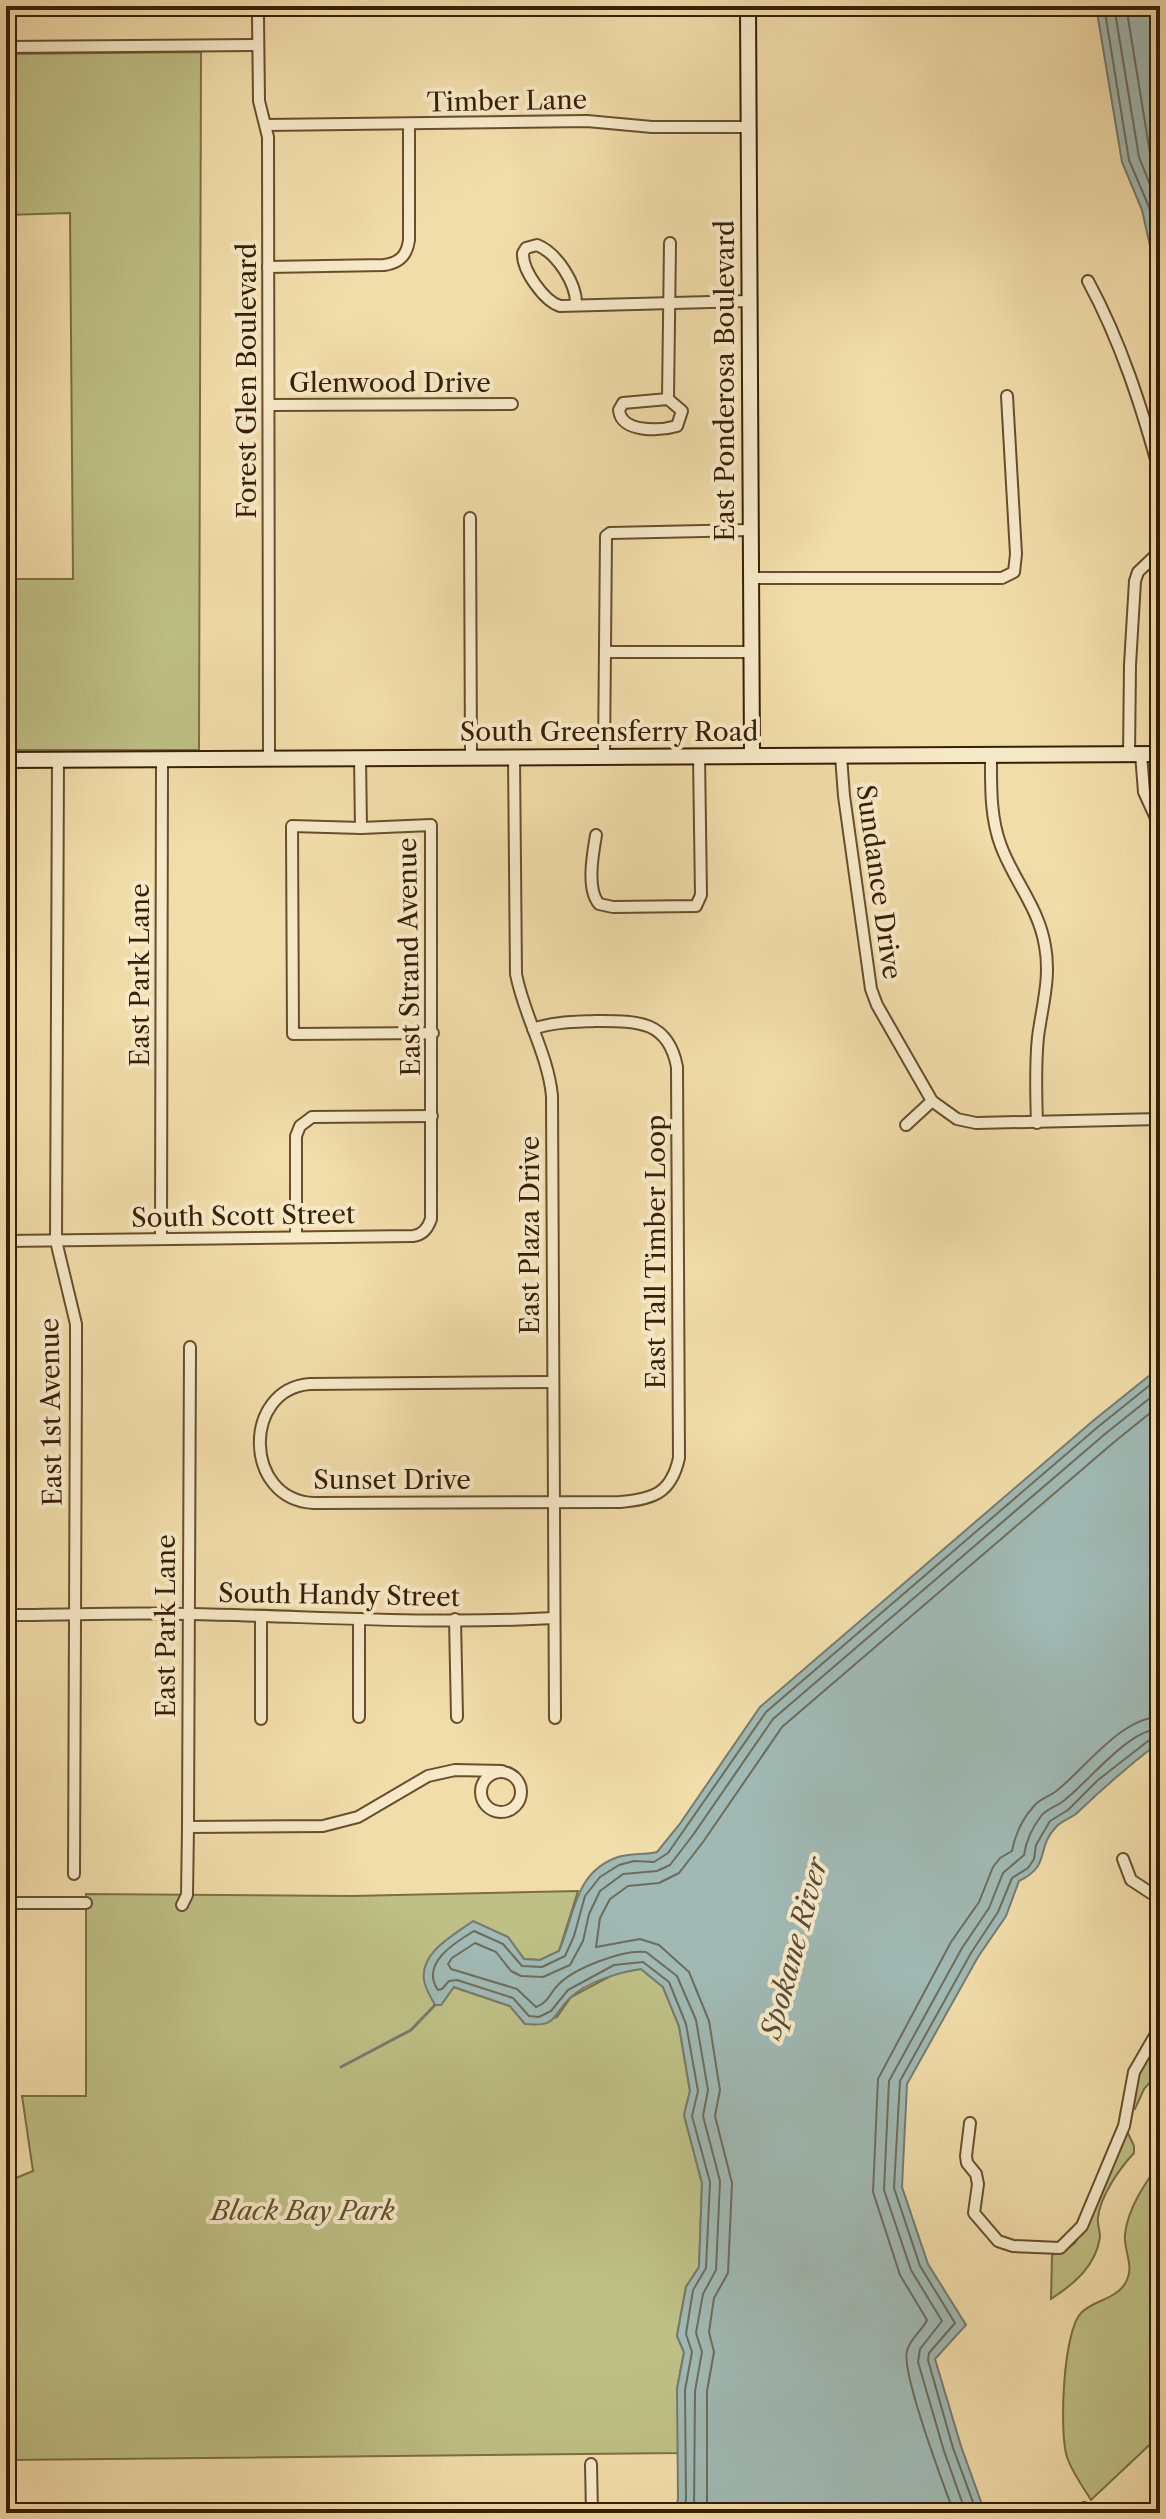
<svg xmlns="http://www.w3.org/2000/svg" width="1166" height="2519" viewBox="0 0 1166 2519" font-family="'Libre Caslon Text',serif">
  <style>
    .green { fill: #bec085; stroke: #7c6f44; stroke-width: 2 }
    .water { fill: #a0b9b4; stroke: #777b6e; stroke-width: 2 }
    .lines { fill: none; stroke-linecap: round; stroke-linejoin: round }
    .shore { stroke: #6d6c5c; stroke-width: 2 }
    .stream { stroke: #777b6e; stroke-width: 3 }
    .street-casing { stroke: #684e2e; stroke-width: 14 }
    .secondary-casing { stroke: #3a1e04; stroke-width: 18 }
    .street { stroke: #f6e9c8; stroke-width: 10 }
    .secondary { stroke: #f6e9c8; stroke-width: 14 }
    .labels { text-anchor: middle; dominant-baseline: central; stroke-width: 8; stroke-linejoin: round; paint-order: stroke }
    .street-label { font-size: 26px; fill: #3a1e04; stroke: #f6e9c8 }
    .park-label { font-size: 26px; font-style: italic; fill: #624f2b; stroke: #f6e9c8 }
    .water-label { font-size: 28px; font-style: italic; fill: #594c39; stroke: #f6e9c8 }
  </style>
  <rect width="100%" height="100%" fill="#f1ddaa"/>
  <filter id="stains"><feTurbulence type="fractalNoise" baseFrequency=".0025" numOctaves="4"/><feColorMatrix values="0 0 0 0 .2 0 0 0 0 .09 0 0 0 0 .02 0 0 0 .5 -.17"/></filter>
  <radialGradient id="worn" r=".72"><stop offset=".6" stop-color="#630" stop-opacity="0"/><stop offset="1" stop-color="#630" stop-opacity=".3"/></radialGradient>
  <g class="green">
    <polygon points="201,52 199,750 6,750 6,579 73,579 70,213 6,215 6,54"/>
    <polygon points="578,1891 559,1951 540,1960 524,1959 508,1937 473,1922 441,2005 453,1987 510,2006 525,2024 557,2017 571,1997 616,1973 641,1969 663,1987 679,2026 690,2091 684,2115 702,2183 699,2267 686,2287 677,2336 684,2352 677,2389 679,2453 6,2460 6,2182 33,2171 22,2096 86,2096 86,1894 352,1896"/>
    <polygon points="1160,2030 1160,2071 1144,2089 1135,2109 1131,2110 1133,2082"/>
    <path d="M1126 2129 1134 2146V2153C1120 2168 1100 2196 1098 2218 1097 2224 1100 2230 1100 2237 1096 2266 1074 2284 1051 2299L1052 2255 1063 2251 1075 2243Z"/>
    <path d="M1160 2163V2435L1091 2500C1083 2487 1072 2472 1067 2457 1059 2433 1063 2331 1081 2313 1093 2300 1116 2300 1126 2282 1135 2265 1123 2250 1125 2234 1128 2208 1145 2183 1160 2163Z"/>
  </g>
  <g class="water">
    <polygon points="1096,6 1160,6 1160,291 1142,210 1122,162"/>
    <path d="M1160 1367V1747H1153C1126 1768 1101 1790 1077 1813 1070 1819 1061 1821 1056 1827 1035 1849 1052 1865 1019 1881L1006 1916 978 1957 907 2084 902 2187 928 2264 966 2325 935 2359 961 2446 985 2513H675L678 2499 677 2389 684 2352 677 2336 686 2287 699 2267 702 2183 684 2115 690 2091 679 2026 663 1987 641 1969C620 1972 586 1982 570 1998 551 2016 559 2027 525 2024L510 2006 454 1987 441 2005H435C431 1998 425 1988 424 1980 420 1952 454 1935 473 1921L508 1937 524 1959 540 1960 559 1951C575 1915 574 1872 618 1857 631 1853 644 1855 657 1852L679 1825 760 1707 1094 1420Z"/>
  </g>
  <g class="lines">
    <g class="shore">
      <polyline points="1104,6 1129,160 1149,207 1160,255"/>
      <polyline points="1114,6 1139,157 1160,210"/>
      <polyline points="1126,6 1150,153 1160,176"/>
      <path d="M684 2513 686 2499 685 2390 692 2352 686 2334 693 2290 706 2268 710 2182 692 2116 698 2091 686 2024 669 1982 643 1962 614 1965 568 1990 551 2011 539 2017 529 2016 513 1998 457 1980 449 1981 442 1989 438 1990C420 1964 454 1943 474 1931L503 1944 522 1966 542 1967 565 1956 574 1936 585 1896 600 1877 619 1865 634 1861 654 1862 668 1853 766 1712 1099 1426 1160 1377"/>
      <path d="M694 2513 695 2391 702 2352 696 2333 703 2294 716 2270 720 2181 703 2116 708 2090 696 2020 677 1976 646 1952C624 1949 574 1968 558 1985 550 1993 548 2003 536 2007L517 1989 451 1969 448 1964 452 1958 475 1943 496 1952 511 1971 521 1976 543 1977 570 1965 583 1941 589 1914 600 1891 623 1874 657 1871 670 1865 693 1835 773 1719 1105 1434 1160 1390"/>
      <polyline points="707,2513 707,2391 714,2352 709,2332 714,2298 728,2273 732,2183 715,2116 720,2090 709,2021 689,1972 659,1945 640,1939 596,1947 600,1918 610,1899 628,1886 659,1883 679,1873 703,1842 782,1727 1113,1443 1160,1405"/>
      <path d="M954 2513C944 2486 901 2373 907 2351 910 2338 922 2331 927 2320L900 2275 873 2192 878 2079 951 1942 979 1902 993 1867 1000 1858 1012 1851C1015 1835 1023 1818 1034 1806 1040 1799 1048 1797 1055 1792 1084 1770 1121 1717 1160 1717"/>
      <path d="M966 2513 944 2451 918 2362 920 2349 942 2321 911 2270 884 2190 889 2081 962 1948 989 1908 1003 1873 1024 1855C1026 1841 1032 1828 1041 1816 1047 1809 1055 1807 1062 1802 1087 1784 1128 1729 1160 1729"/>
      <polyline points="977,2513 953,2448 928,2360 929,2353 955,2323 920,2266 894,2188 900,2081 971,1953 998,1912 1012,1878 1028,1868 1034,1859 1036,1845 1050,1821 1068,1810 1098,1780 1148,1741 1160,1739"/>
    </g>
    <polyline class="stream" points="341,2067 411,2030 435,2005"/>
    <defs>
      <g id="street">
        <polyline points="261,6 258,17 259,101 268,137 269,757"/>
        <polyline points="6,47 258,45"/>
        <polyline points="266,125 587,121 652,127 748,127"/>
        <path d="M268 267 384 265C399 263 407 256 409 240V124"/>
        <path d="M1088 281C1121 342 1142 408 1160 474"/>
        <path d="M576 305C577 284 557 253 537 245L526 248 523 253C522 270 544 301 560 306L748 301"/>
        <path d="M668 399 623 403 619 410C621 433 660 431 677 426L682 411 668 399 670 243"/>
        <polyline points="269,405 512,404"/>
        <polyline points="470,518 471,757"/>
        <polyline points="751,578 1002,578 1014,572 1016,554 1007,396"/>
        <polyline points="605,652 751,652"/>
        <polyline points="1141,754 1144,792 1160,827"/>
        <path d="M991 755C991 786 990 817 1001 846 1014 881 1039 908 1045 946 1051 978 1042 1006 1038 1037 1035 1065 1036 1094 1037 1123"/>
        <polyline points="1129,755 1130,665 1135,581 1138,572 1160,551"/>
        <polyline points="604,756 606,536 610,533 750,530"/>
        <polyline points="841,756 844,796 871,989 877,1005 932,1101 957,1119 976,1123 1160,1119"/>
        <polyline points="360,757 361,828"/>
        <path d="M514 757 516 974C524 1016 548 1054 552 1096L555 1718"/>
        <polyline points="58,759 56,1241 76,1324 76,1366 74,1874"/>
        <path d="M596 835C593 853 586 889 599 904L613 907 696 906 701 895 699 756"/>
        <path d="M533 1029C552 1022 574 1022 595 1021 635 1021 668 1019 677 1067L679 1458C671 1494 653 1499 620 1502L314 1503C243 1500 242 1389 310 1384L552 1382"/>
        <polyline points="906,1125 932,1101"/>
        <polyline points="296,1237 296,1136 300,1126 312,1117 432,1116"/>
        <polyline points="161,1238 162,759"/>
        <path d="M6 1241 413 1236C423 1235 428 1228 431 1219V825L361 828 292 826 293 1034 433 1033"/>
        <path d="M6 1615C67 1615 128 1612 189 1614 311 1616 433 1625 554 1618"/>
        <polyline points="261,1617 261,1719"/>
        <polyline points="359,1619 359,1717"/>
        <polyline points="455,1619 457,1717"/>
        <circle cx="501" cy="1792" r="20"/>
        <polyline points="188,1827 323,1826 358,1817 428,1776 455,1770 502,1771"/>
        <polyline points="1123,1859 1131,1880 1160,1899"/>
        <polyline points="6,1903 86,1903"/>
        <polyline points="182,1905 187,1895 188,1827 190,1347"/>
        <polyline points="970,2123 966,2156 967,2163 976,2174 978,2184 974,2213 998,2241 1013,2246 1060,2248 1082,2226 1124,2126 1134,2072 1160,2027"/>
        <polyline points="591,2464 592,2513"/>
        <polyline points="1084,2508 1085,2513"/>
      </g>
      <g id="secondary">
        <polyline points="748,6 752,755"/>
        <polyline points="6,760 1160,754"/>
      </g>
    </defs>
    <use href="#street" class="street-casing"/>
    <use href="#secondary" class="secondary-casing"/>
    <use href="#street" class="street"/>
    <use href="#secondary" class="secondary"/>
  </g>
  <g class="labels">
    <g class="street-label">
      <text transform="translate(507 101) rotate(-1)">Timber Lane</text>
      <text transform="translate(247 381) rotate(-90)">Forest Glen Boulevard</text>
      <text transform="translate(725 381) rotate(-90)">East Ponderosa Boulevard</text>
      <text x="390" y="383">Glenwood Drive</text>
      <text x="609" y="732">South Greensferry Road</text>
      <text transform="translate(879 882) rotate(82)">Sundance Drive</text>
      <text transform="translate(409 957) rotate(-91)">East Strand Avenue</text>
      <text transform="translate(140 975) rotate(-90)">East Park Lane</text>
      <text transform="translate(243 1216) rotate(-1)">South Scott Street</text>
      <text transform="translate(530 1235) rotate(-90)">East Plaza Drive</text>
      <text transform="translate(656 1252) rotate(-90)">East Tall Timber Loop</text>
      <text transform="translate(51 1412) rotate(-91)">East 1st Avenue</text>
      <text x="392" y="1480">Sunset Drive</text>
      <text transform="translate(339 1595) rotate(1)">South Handy Street</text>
      <text transform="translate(166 1626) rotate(-90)">East Park Lane</text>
    </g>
    <g class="park-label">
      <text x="303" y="2211">Black Bay Park</text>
    </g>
    <g class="water-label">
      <text transform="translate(794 1948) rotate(-75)">Spokane River</text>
    </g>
  </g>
  <rect width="1166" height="2519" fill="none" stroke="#f1ddaa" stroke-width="32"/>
  <rect x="8" y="8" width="1150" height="2503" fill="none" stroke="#3a1e04" stroke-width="4"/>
  <rect x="16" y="16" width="1134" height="2487" fill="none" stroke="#3a1e04" stroke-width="2"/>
  <rect width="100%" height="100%" filter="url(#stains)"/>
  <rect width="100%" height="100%" fill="url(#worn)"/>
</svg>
